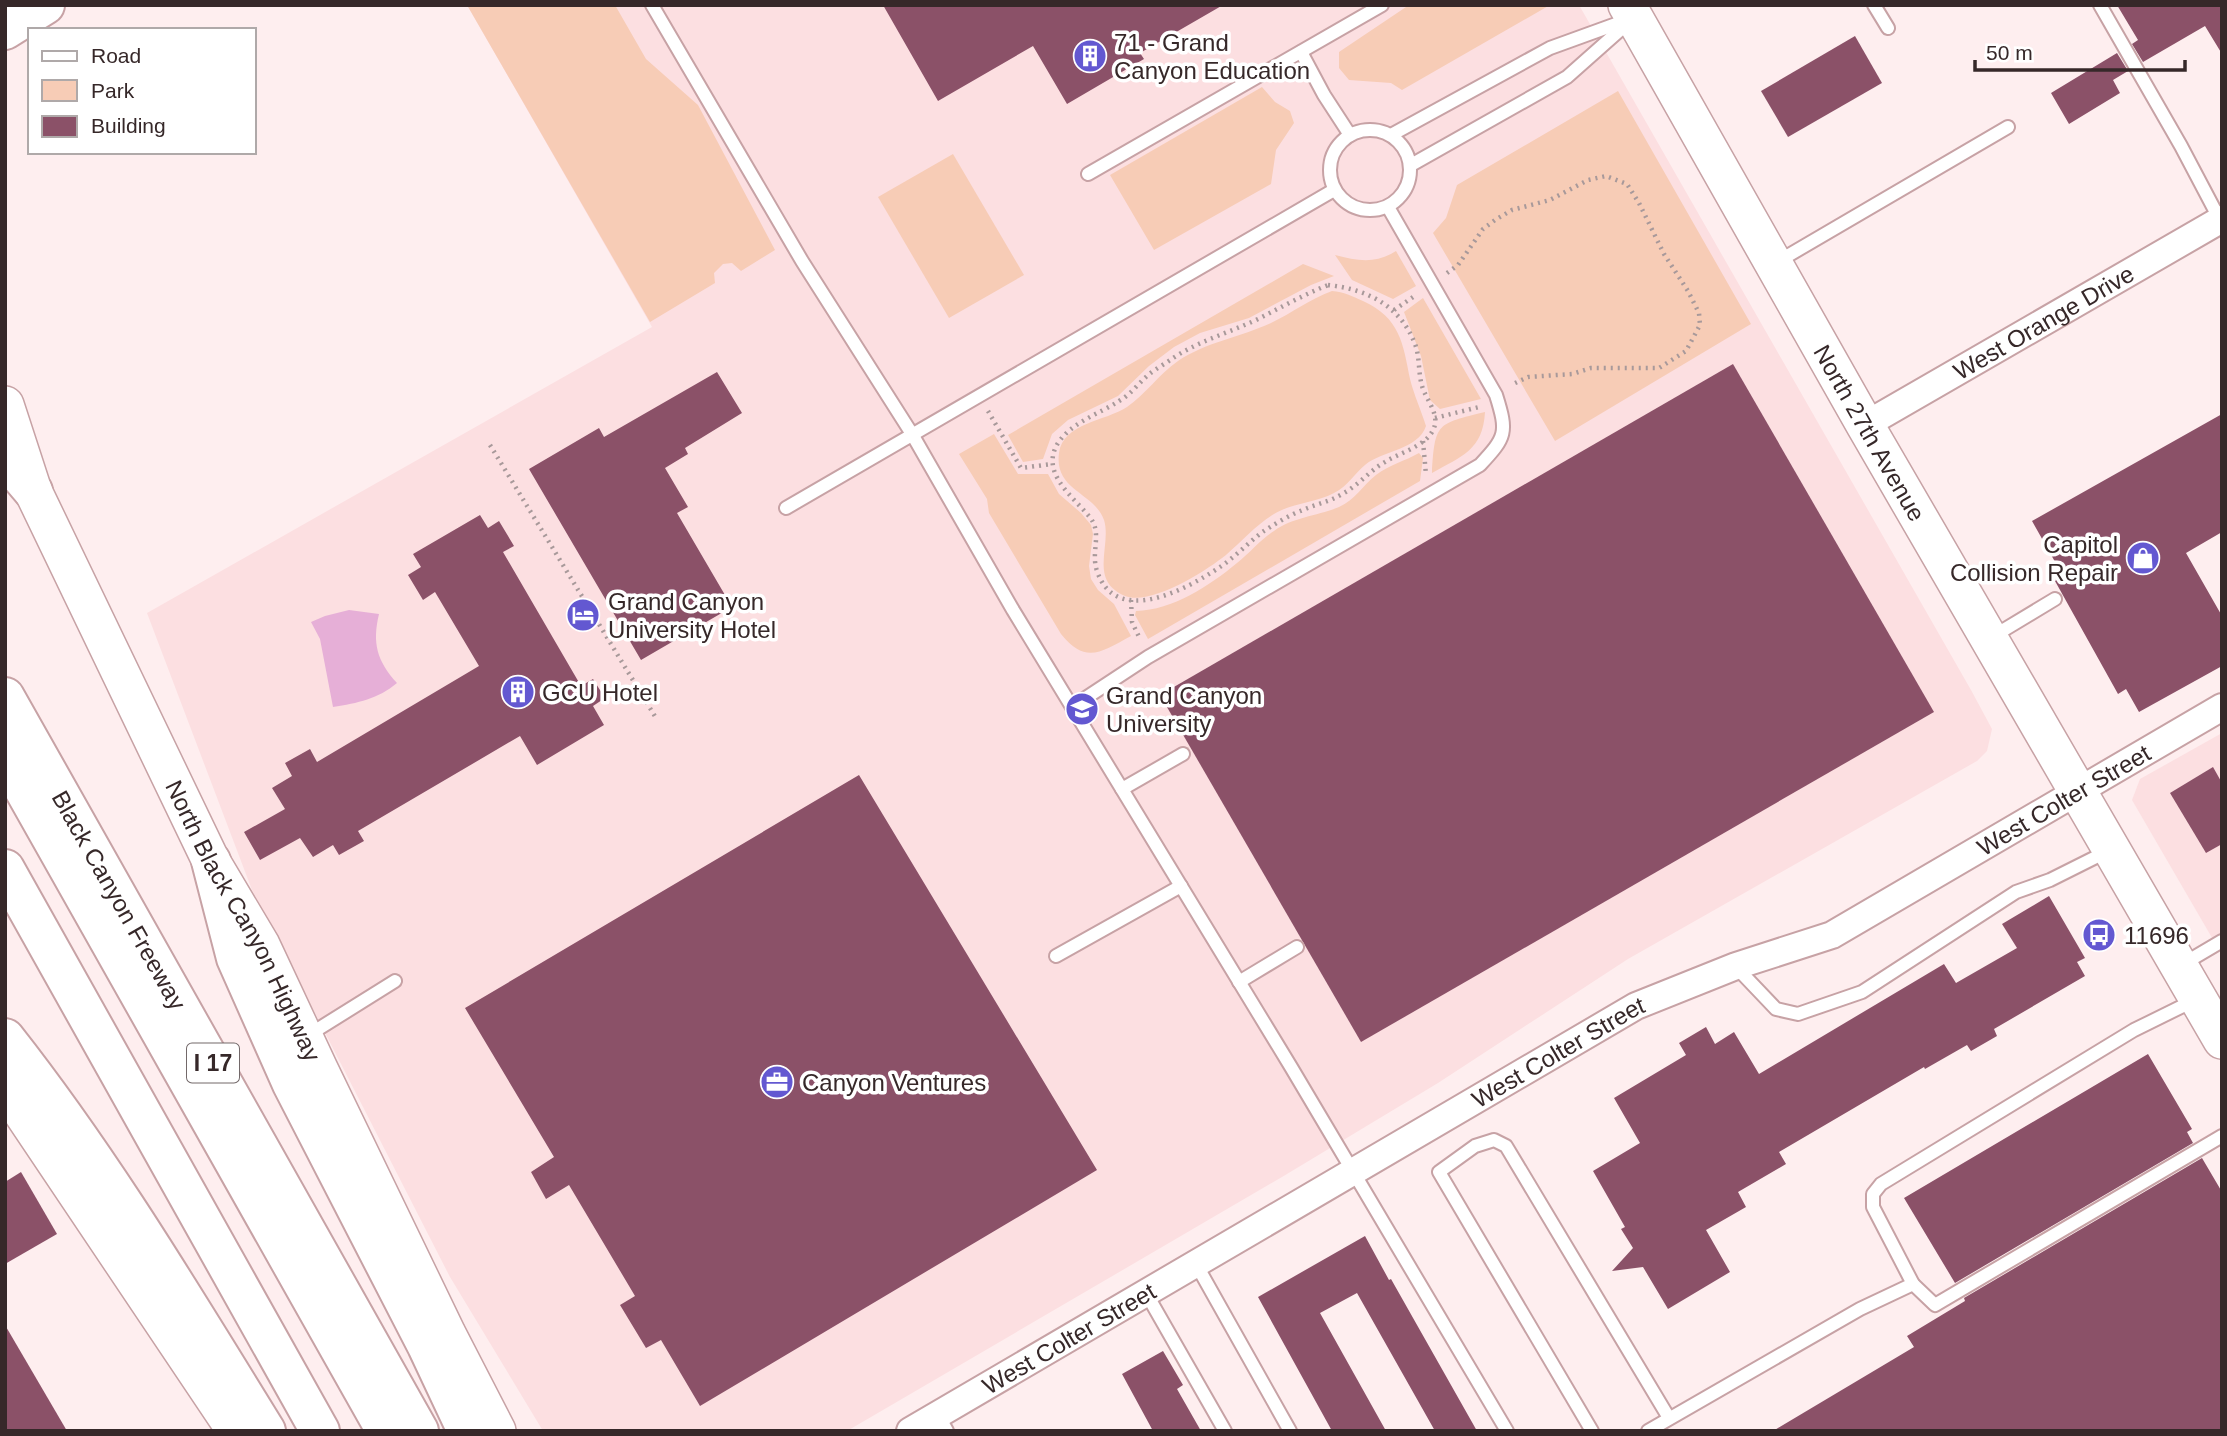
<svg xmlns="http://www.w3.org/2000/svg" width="2227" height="1436" viewBox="0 0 2227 1436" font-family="Helvetica,sans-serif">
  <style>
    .built { fill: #fcdfe1 }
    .green { fill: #f7ccb6 }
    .water { fill: #e6afd7 }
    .building { fill: #8b5168 }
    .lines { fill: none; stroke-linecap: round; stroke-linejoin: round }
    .lane-casing { stroke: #c7a2a5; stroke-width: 16 }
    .street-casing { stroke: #c7a2a5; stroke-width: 30 }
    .secondary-casing { stroke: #c7a2a5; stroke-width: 40 }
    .primary-casing { stroke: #c7a2a5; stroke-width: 42 }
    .highway-casing { stroke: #c7a2a5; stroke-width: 42 }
    .path { stroke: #a8999a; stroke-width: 4.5; stroke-dasharray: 2 5; stroke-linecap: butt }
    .lane { stroke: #fff; stroke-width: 12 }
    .street { stroke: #fff; stroke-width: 26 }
    .secondary { stroke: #fff; stroke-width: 37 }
    .primary { stroke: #fff; stroke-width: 38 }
    .highway { stroke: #fff; stroke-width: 38 }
    .labels { text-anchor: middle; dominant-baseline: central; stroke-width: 7; stroke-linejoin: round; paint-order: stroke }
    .shield { fill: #fff; stroke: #726869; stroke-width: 2 }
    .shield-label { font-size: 23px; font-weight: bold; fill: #362829 }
    .poi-label { font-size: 24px; fill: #362829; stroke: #fff; text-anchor: start }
    .street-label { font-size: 24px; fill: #362829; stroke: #fff }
  </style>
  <rect width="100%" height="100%" fill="#feeeef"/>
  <g class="built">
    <polygon points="467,5 1579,5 1971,690 1992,729 1987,751 1977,761 1628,959 1438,1083 1282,1177 847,1431 543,1431 450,1277 252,890 147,613 652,327"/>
    <polygon points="2222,733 2222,955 2132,800 2140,779"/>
  </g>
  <g class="green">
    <polygon points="467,5 615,5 646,59 698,105 775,250 741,271 732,263 723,264 714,273 715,283 650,322"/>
    <polygon points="1409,5 1550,5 1402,90 1391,83 1349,80 1339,68 1339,52"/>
    <polygon points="1262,87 1275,102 1290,111 1294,123 1276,150 1271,184 1154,250 1110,175"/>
    <polygon points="1618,91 1751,324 1555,441 1433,233 1446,218 1457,185"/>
    <polygon points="953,154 1024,275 949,318 878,197"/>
    <path d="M1396 251 1416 286 1393 299 1352 280 1335 255C1358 261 1376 264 1396 251Z"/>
    <polygon points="1303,264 1334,276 1311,285 1249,318 1200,333 1174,347 1149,366 1118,396 1068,420 1052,434 1043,459 1023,462 1008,435"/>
    <path d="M1332 291C1344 292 1352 296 1363 301 1400 318 1403 343 1410 379 1414 395 1421 410 1426 426 1418 450 1383 450 1365 465 1354 474 1348 486 1334 493 1315 503 1292 503 1274 514 1256 525 1242 541 1226 555 1206 571 1151 606 1125 596 1088 580 1112 546 1104 520 1094 492 1054 491 1059 453 1063 423 1106 421 1127 407 1145 395 1159 374 1178 361 1206 342 1241 337 1271 323 1292 313 1310 299 1332 291Z"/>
    <polygon points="1423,298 1481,399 1440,409 1430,400 1421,356 1404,312"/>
    <path d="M1485 412C1483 450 1462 456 1432 473 1435 422 1437 424 1485 412Z"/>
    <path d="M994 434 1018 474H1048L1059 494 1081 513 1091 525 1093 534 1089 566 1091 579 1098 590 1114 604 1131 636C1101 652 1086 665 1061 634L989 513 987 499 959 454Z"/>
    <path d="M1419 453 1423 458 1420 481 1148 639 1135 615 1136 611C1173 610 1209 586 1237 563 1250 553 1260 540 1274 531 1293 517 1318 516 1339 507 1355 500 1363 485 1376 475 1389 465 1405 461 1419 453Z"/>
  </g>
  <path class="water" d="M349 610 379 614C372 643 377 661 397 683 378 699 358 703 333 707L320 639 311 622 325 616Z"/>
  <g class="building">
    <polygon points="883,5 1223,5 1140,53 1144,59 1067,104 1033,46 938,101"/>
    <polygon points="2117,5 2222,5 2222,54 2205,26 2143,62 2132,44 2138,40"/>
    <polygon points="1855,36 1882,83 1788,137 1761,91"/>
    <polygon points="2117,53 2128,71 2113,80 2120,93 2069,124 2051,93"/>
    <polygon points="1733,364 1934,712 1361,1042 1160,695"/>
    <polygon points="717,372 742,413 685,448 688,454 665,468 688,507 677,513 732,607 641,660 529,469 599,428 604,437"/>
    <polygon points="2222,414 2222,532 2186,553 2222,616 2222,666 2139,712 2126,689 2118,694 2055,581 2063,576 2032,521"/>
    <polygon points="480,515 488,528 499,521 514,546 503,552 581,686 593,679 605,698 593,706 604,725 537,765 520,736 358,831 364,841 339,855 333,845 313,857 300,838 260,860 244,832 285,809 272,788 292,776 285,763 310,749 317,762 479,666 435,592 423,600 408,575 421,567 413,554"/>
    <polygon points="2213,767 2222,783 2222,844 2206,853 2170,793"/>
    <polygon points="859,775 1097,1170 700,1406 661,1340 646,1348 620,1305 635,1296 569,1185 546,1199 531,1172 554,1157 465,1008"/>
    <polygon points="2049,896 2085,958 2077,962 2085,976 1994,1029 1997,1036 1971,1051 1967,1045 1925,1069 1924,1067 1779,1152 1786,1164 1738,1192 1746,1207 1706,1230 1730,1272 1668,1309 1643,1267 1612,1271 1633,1248 1621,1229 1625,1227 1593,1171 1640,1143 1614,1098 1686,1055 1679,1043 1706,1027 1715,1044 1734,1032 1759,1074 1944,964 1956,983 2017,948 2002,924"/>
    <polygon points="2148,1054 2192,1129 2187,1132 2193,1143 1955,1283 1904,1198"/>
    <polygon points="2202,1158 2222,1192 2222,1431 1773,1431 1914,1347 1907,1336 1965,1301 1964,1298"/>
    <polygon points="21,1172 57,1234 5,1264 5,1182"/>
    <polygon points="1365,1236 1389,1280 1391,1279 1477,1431 1435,1431 1357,1293 1320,1313 1386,1431 1332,1431 1258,1297"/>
    <polygon points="5,1325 67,1431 5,1431"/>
    <polygon points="1163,1351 1183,1385 1177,1389 1201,1431 1153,1431 1122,1374"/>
  </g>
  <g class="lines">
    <defs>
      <g id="lane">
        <polyline points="652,5 802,261 912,434 1013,610 1291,1067 1507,1431"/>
        <polyline points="1874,5 1888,28"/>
        <polyline points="2100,5 2181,146 2220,220"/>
        <polyline points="1301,52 1324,95 1350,135"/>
        <circle cx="1370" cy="170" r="40"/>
        <polyline points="1391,135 1550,48 1630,19"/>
        <polyline points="1411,165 1567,77 1629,22"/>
        <polyline points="1088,174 1382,5"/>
        <polyline points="1777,262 2008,127"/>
        <polyline points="786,508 1334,190"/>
        <polyline points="1992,637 2055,599"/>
        <path d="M1072 707 1148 657 1480 465C1506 437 1508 433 1496 395L1388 207"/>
        <polyline points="1122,789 1183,754"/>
        <polyline points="1056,956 1181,886"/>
        <polyline points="2183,964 2222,941"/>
        <polyline points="1736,967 1776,1009 1798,1014 1862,992 2016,892 2050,880 2108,851"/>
        <polyline points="1239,982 1297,947"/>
        <polyline points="307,1036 395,981"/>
        <polyline points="1196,1264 1290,1431"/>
        <polyline points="1913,1284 1873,1207 1873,1194 1881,1184 2134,1030 2195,1000"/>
        <polyline points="1146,1293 1225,1431"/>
        <polyline points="938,1415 947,1431"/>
        <polyline points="1592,1431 1439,1172 1475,1146 1494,1140 1506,1146 1669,1418"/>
        <polyline points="1648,1431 1860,1309 1913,1284 1935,1305 2222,1136"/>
      </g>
      <g id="street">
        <path id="s1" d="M1865 425 2222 219"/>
        <path id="s2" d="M910 1431 1636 1006 1736 966 1832 935 2222 707"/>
      </g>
      <g id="secondary">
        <path id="s3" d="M1627 5 1865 425 2222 1040"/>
        <path id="s4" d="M5 405 33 491 211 861 261 945 319 1069 447 1334 497 1431"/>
        <polyline points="5,1087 236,1431"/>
      </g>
      <g id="primary">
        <polyline points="5,30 45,5"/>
        <polyline points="5,458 33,491"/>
      </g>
      <g id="highway">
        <path id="s5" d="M5 697 419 1431"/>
        <polyline points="5,756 386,1431"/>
        <polyline points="211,861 236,958 292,1084 427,1346 467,1431"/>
        <polyline points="5,869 320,1431"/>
        <path d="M5 1038C102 1161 183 1297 266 1431"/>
      </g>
    </defs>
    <use href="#lane" class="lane-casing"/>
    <use href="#street" class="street-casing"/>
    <use href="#secondary" class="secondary-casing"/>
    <use href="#primary" class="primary-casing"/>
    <use href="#highway" class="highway-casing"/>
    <g class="path">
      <polyline points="1447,273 1458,265 1483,229 1495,220 1512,210 1550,200 1588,180 1606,176 1627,184 1639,203 1664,254 1688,291 1699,313 1700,325 1686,351 1659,368 1591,368 1572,374 1528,377 1513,384"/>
      <path d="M1328 285C1366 289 1400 305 1415 344 1420 357 1418 372 1422 386 1426 400 1441 415 1433 430 1426 446 1399 453 1385 462 1369 471 1358 486 1342 494 1329 502 1316 504 1303 510 1289 515 1273 525 1261 533 1247 544 1235 557 1220 567 1187 589 1116 628 1097 571 1090 551 1104 532 1088 515 1071 495 1040 472 1058 443 1072 422 1099 414 1119 401 1130 395 1138 384 1147 376 1155 369 1165 364 1173 358 1199 341 1228 333 1256 320 1280 308 1303 295 1328 285Z"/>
      <polyline points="1394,310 1416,295"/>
      <polyline points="988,411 1021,468 1052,464"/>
      <polyline points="1435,418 1479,407"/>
      <polyline points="1423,441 1426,475"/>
      <polyline points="490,445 656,718"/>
      <polyline points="1131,600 1132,622 1140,639"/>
    </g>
    <use href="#lane" class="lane"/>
    <use href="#street" class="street"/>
    <use href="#secondary" class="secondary"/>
    <use href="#primary" class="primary"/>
    <use href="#highway" class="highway"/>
  </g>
  <defs>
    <symbol id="building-disc" viewBox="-11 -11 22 22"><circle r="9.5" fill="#6358d1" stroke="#fff"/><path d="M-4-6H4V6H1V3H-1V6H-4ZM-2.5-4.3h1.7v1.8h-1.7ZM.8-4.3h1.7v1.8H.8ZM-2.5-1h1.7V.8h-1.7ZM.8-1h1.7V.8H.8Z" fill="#fff"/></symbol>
    <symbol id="shop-disc" viewBox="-11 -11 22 22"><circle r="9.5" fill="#6358d1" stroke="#fff"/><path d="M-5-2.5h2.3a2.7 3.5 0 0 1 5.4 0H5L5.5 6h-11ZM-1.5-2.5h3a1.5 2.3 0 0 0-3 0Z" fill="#fff"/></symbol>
    <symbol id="hotel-disc" viewBox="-11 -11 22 22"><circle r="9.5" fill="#6358d1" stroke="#fff"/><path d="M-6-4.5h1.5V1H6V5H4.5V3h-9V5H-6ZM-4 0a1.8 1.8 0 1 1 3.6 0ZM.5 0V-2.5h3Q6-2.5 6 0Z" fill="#fff"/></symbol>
    <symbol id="university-disc" viewBox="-11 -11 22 22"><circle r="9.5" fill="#6358d1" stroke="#fff"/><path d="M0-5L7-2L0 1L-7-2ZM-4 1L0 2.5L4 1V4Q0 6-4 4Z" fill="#fff"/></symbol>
    <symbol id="bus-disc" viewBox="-11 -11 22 22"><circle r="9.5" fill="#6358d1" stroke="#fff"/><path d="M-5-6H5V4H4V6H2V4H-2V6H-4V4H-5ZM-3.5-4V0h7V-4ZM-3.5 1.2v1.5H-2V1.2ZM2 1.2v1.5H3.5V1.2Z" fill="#fff"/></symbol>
    <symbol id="office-disc" viewBox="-11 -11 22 22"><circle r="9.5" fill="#6358d1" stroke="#fff"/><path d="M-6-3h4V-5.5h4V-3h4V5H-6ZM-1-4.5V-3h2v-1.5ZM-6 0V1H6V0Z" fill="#fff"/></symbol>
  </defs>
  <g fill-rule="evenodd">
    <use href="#building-disc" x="1071" y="37" width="38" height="38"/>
    <use href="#shop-disc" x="2124" y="539" width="38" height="38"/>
    <use href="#hotel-disc" x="564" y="596" width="38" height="38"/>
    <use href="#building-disc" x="499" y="673" width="38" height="38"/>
    <use href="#university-disc" x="1063" y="690" width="38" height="38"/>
    <use href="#bus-disc" x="2080" y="916" width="38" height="38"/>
    <use href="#office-disc" x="758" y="1063" width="38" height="38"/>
  </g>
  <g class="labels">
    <rect class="shield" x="187" y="1043.5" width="52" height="39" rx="5"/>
    <g class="shield-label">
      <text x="213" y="1063">I 17</text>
    </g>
    <g class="poi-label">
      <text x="1114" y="42">71 - Grand<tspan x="1114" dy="28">Canyon Education</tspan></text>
      <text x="2118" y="544" text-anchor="end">Capitol<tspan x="2118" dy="28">Collision Repair</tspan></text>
      <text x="608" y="601">Grand Canyon<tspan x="608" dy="28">University Hotel</tspan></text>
      <text x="542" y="692">GCU Hotel</text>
      <text x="1106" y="695">Grand Canyon<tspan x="1106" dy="28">University</tspan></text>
      <text x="2124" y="935">11696</text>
      <text x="802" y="1082">Canyon Ventures</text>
    </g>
    <g class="street-label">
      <text stroke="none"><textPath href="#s1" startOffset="206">West Orange Drive</textPath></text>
      <text stroke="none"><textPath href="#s3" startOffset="492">North 27th Avenue</textPath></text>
      <text stroke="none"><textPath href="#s2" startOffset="1318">West Colter Street</textPath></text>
      <text stroke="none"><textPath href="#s5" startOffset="233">Black Canyon Freeway</textPath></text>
      <text stroke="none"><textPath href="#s4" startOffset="569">North Black Canyon Highway</textPath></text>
      <text stroke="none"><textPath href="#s2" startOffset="751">West Colter Street</textPath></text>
      <text stroke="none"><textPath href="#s2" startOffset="184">West Colter Street</textPath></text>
    </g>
  </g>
  <rect width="2227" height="1436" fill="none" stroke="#362829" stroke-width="14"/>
  <rect x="28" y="28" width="228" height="126" fill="#ffffff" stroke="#afa9a9" stroke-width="2"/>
  <rect x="42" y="51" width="35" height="10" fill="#ffffff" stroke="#afa9a9" stroke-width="2"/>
  <text x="91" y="63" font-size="21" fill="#362829">Road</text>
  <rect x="42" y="80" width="35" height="21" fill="#f7ccb6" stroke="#afa9a9" stroke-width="2"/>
  <text x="91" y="98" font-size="21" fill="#362829">Park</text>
  <rect x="42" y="116" width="35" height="21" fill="#8b5168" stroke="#afa9a9" stroke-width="2"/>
  <text x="91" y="133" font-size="21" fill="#362829">Building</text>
  <path d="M1975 60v10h210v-10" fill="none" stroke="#362829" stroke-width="3.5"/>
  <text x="1986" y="60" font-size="21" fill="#362829" stroke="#ffffff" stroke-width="5" paint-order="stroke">50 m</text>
</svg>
